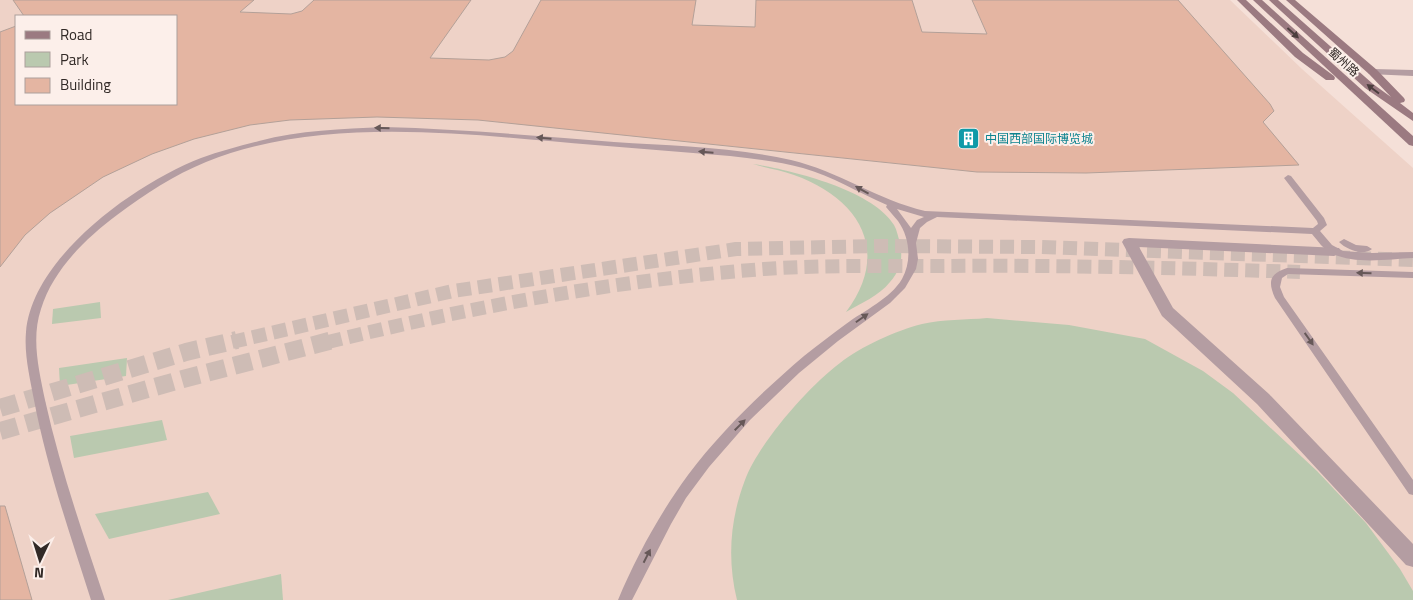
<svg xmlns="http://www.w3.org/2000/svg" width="1413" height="600" viewBox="0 0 1413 600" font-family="'Titillium Web','Noto Sans SC',sans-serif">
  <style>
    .built { fill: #eed2c7; fill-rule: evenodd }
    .green { fill: #bac9af }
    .building { fill: #e4b5a2; stroke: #b3a098 }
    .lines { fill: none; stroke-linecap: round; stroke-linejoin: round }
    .secondary-tunnel-far1 { stroke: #cebcb5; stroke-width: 14; stroke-dasharray: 14 7; stroke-linecap: butt }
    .secondary-tunnel { stroke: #cebcb5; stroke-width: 18; stroke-dasharray: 18 9; stroke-linecap: butt }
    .lane { fill: #b49da2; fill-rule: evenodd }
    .street { fill: #b49da2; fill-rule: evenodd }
    .secondary { fill: #9b7a81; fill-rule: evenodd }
    .oneway { fill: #4c3e3e }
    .oneway2 { fill: #665858 }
    .labels { text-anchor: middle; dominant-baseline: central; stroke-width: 4; stroke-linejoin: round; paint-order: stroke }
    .far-street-label { font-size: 12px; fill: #322a27; stroke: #fcefea }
    .far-culture-label { font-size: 12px; fill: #0d838f; stroke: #fcefea; text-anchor: start }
  </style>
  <rect width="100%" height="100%" fill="#f5e0d8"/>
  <path class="built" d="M0 0H1230L1302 69 1413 168V600H0ZM16 16H176V104H16Z"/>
  <g class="green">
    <path d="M753 164C791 170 873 190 894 225 897 230 898 237 900 243 903 258 901 270 890 282 879 296 861 303 846 312 892 251 859 198 794 175 781 170 766 168 753 164Z"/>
    <polygon points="100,302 101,318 52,324 53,309"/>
    <path d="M987 318 1069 325 1145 339 1203 371 1233 393 1317 471 1366 523 1400 569 1413 591V600H737C727 560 730 519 745 480 759 443 808 387 840 363 860 347 897 330 922 324 943 319 966 320 987 318Z"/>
    <polygon points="127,358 126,376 60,386 59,368"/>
    <polygon points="162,420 167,440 74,458 70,436"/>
    <polygon points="208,492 220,514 109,539 95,514"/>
    <polygon points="281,574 283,600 168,600"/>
  </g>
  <g class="building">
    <polygon points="13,0 254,0 240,12 291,14 302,11 314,0 471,0 430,58 489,60 505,57 513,51 541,0 696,0 692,25 755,27 756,0 912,0 922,32 987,34 972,0 1178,0 1270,104 1274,111 1263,122 1299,165 1086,173 977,172 478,120 377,117 290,120 250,125 194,139 152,154 103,177 50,213 25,235 0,267 0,32 16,26 16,104 176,104 176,16 24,16"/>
    <polygon points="0,506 5,506 32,600 0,600"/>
  </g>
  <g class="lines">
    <g class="secondary-tunnel-far1">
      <polyline points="232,342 453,291 736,249 876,246 1040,247 1413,260"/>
      <path d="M328 342C471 307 617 280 764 269 823 265 882 266 941 266 1061 265 1180 268 1300 272"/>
    </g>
    <g class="secondary-tunnel">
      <polyline points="0,408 186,352 237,340"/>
      <polyline points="0,431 183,379 333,340"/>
    </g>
    <g class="lane">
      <path d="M384 127C461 129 537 136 614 142 673 146 734 147 791 160 838 171 878 200 925 211L1313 228 1318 224 1317 221 1284 178 1288 175 1291 176 1324 218 1327 225 1320 231 1332 245 1343 251 1372 253 1413 252V258C1388 259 1355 265 1331 253 1323 249 1318 241 1312 234L937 217 927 222 920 228 916 243 918 259 916 269 905 288 890 303 838 341 799 373 750 420 709 467 686 498 671 524 632 600H618C636 557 660 513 688 475 721 431 763 391 804 356 818 345 832 334 846 324 865 310 890 299 902 279 912 261 910 238 898 221 894 216 890 212 886 207L887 205C859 193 832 176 803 168 779 161 754 159 730 156 685 152 640 149 595 145 470 135 326 114 206 162 174 175 145 194 117 215 85 239 53 270 41 309 31 339 39 370 45 400 60 468 83 534 105 600H91C70 534 47 468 34 400 30 378 24 355 26 332 32 257 136 183 201 158 220 151 240 146 259 141 300 130 342 129 384 127ZM897 209 924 217 917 220 911 228Z"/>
      <path d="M1344 239 1356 245 1367 246 1372 249C1363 256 1347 250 1339 242Z"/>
      <path d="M1287 268 1413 272V278L1288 274 1282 278 1280 287 1284 297 1413 480V495L1409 494 1275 298C1268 282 1269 274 1287 268Z"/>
    </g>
    <g class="street">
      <polygon points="1373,69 1413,70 1413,76 1369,74 1368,72 1369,70"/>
      <polygon points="1129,238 1339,248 1341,251 1339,254 1334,256 1139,247 1173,308 1269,394 1413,544 1413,567 1406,565 1257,404 1162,316 1122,242 1124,239"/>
    </g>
    <g class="secondary">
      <polygon points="1237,0 1246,0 1303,53 1334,76 1335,78 1334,80 1326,80 1295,57"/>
      <polygon points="1253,0 1262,0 1413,136 1413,146 1409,145"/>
      <polygon points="1269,0 1278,0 1373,84 1391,97 1369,74 1286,0 1295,0 1377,70 1404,98 1405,100 1404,102 1400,103 1413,113 1413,121 1365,88"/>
    </g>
  </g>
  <defs><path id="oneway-solid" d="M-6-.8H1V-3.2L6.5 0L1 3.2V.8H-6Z" transform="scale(1.25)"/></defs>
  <g class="oneway">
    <use href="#oneway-solid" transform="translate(1293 33) rotate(42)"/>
    <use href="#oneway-solid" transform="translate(1373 89) rotate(-143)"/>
  </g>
  <g class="oneway2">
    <use href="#oneway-solid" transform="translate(382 128) rotate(-179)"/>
    <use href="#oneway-solid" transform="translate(544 138) rotate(-175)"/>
    <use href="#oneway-solid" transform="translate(706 152) rotate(-175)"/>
    <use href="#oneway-solid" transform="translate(862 190) rotate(-151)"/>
    <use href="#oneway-solid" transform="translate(1364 273) rotate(-178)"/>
    <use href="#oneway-solid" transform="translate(862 318) rotate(-35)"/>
    <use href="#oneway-solid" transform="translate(1309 339) rotate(55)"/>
    <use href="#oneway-solid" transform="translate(740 425) rotate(-45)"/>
    <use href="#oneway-solid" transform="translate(647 556) rotate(-63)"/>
  </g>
  <defs>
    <symbol id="building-square" viewBox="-11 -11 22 22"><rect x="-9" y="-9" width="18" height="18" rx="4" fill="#0f9aa8" stroke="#fcefea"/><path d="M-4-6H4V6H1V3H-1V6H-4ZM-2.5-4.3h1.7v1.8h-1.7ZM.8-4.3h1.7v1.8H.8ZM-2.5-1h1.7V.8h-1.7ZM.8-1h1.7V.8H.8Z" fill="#fff"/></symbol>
  </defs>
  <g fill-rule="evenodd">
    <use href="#building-square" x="956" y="126" width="25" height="25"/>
  </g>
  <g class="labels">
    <g class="far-street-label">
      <text transform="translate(1344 62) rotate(42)">蜀州路</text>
    </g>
    <g class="far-culture-label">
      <text x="985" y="138">中国西部国际博览城</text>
    </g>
  </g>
  <rect x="15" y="15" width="162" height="90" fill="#fcefea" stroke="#aba09c"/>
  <rect x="25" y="31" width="25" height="8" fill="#9b7a81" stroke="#aba09c"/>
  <text x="60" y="40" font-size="15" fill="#322a27">Road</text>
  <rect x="25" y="52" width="25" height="15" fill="#bac9af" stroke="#aba09c"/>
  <text x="60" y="65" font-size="15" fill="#322a27">Park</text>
  <rect x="25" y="78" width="25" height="15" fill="#e4b5a2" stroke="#aba09c"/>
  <text x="60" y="90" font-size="15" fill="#322a27">Building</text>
  <g transform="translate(40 560) rotate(184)" stroke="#fcefea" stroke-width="4" paint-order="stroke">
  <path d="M0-4L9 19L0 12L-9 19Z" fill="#322a27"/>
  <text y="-8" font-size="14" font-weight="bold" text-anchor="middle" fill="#322a27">N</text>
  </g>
</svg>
